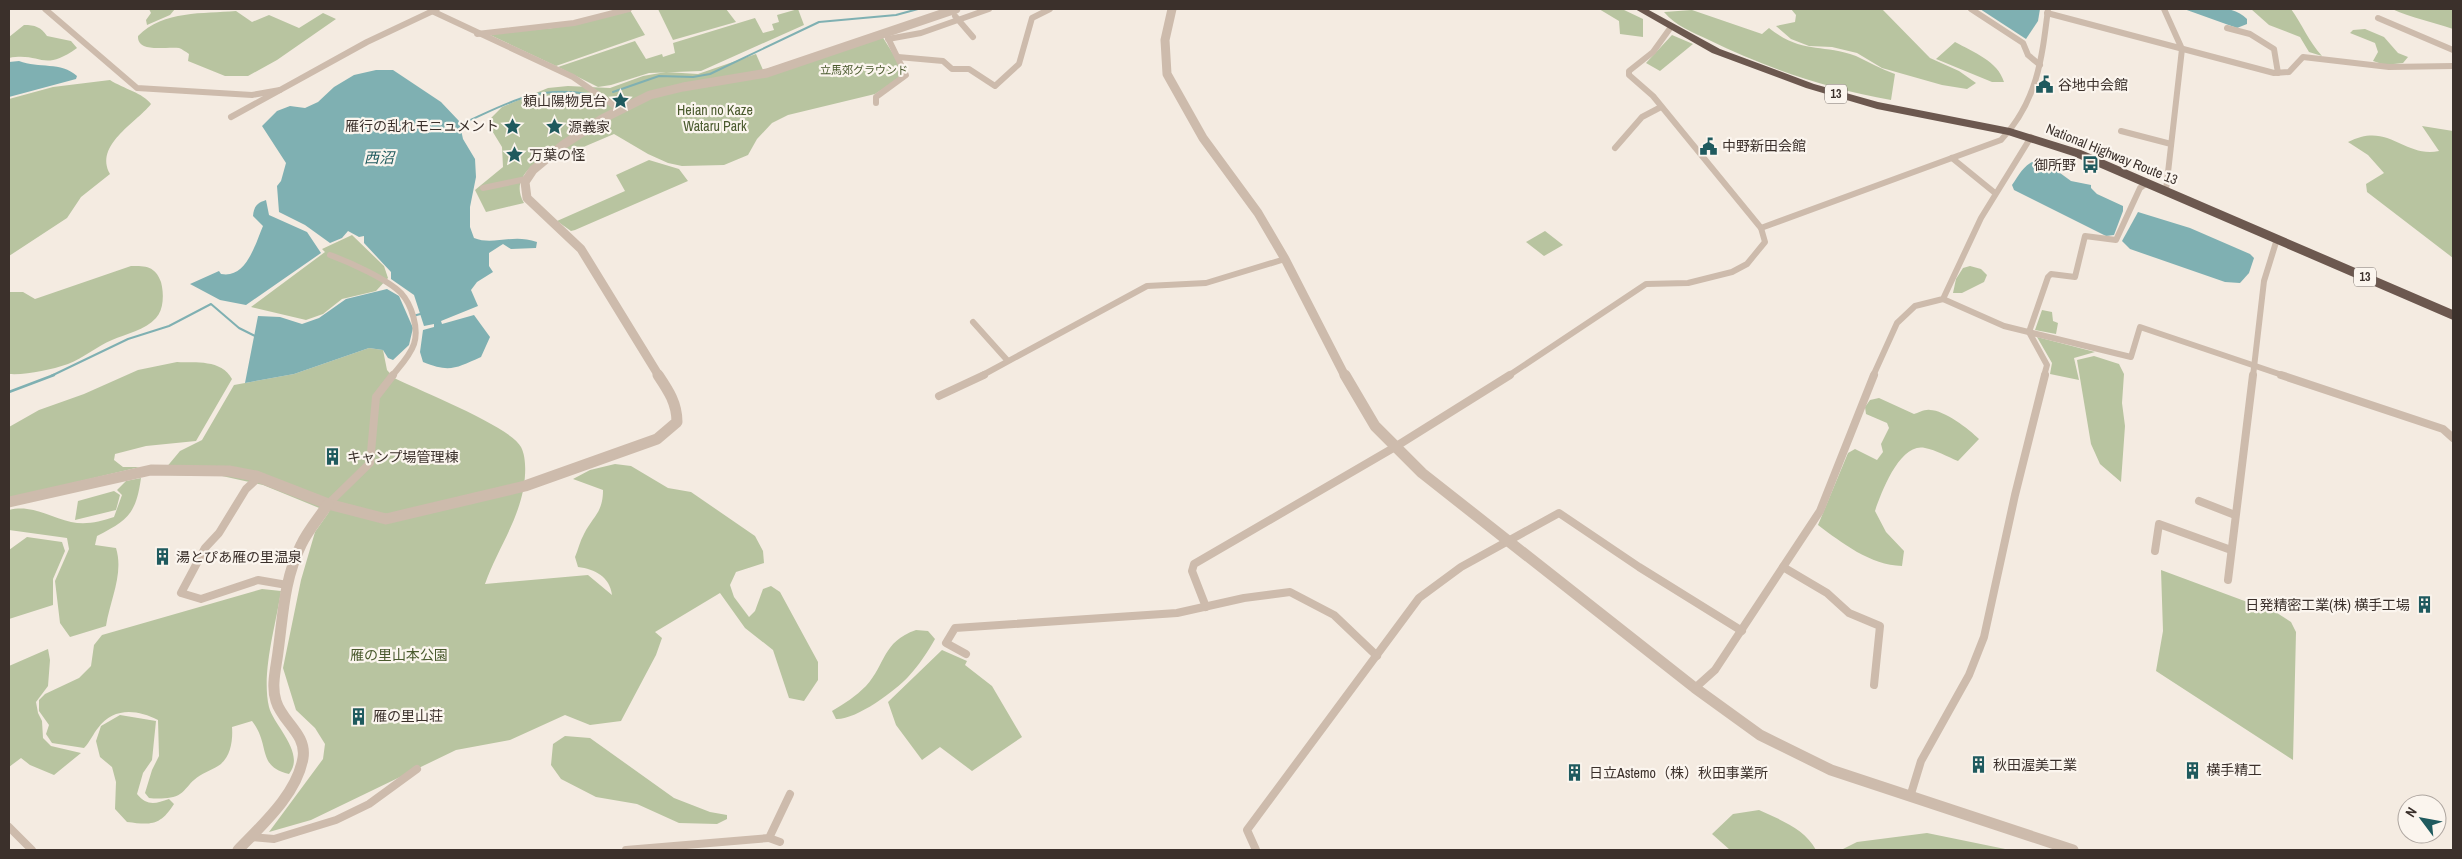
<svg xmlns="http://www.w3.org/2000/svg" width="2462" height="859" viewBox="0 0 2462 859" font-family="'Archivo Narrow','Noto Sans JP',sans-serif">
  <style>
    .green { fill: #b8c4a0 }
    .water { fill: #7fb0b2 }
    .lines { fill: none; stroke-linecap: round; stroke-linejoin: round }
    .stream-far1 { stroke: #7fb0b2; stroke-width: 2 }
    .stream { stroke: #7fb0b2; stroke-width: 2.5 }
    .minor-far1 { stroke: #cdbbac; stroke-width: 6 }
    .minor { stroke: #cdbbac; stroke-width: 8 }
    .tertiary-far1 { stroke: #cdbbac; stroke-width: 9 }
    .tertiary { stroke: #cdbbac; stroke-width: 11 }
    .trunk { fill: #6c584f; fill-rule: evenodd }
    .labels { text-anchor: middle; dominant-baseline: central; stroke-width: 4.5; stroke-linejoin: round; paint-order: stroke }
    .far-park-label { font-size: 11px; fill: #4a5a2e; stroke: #fbf5ee }
    .shield { fill: #fbf5ee; stroke: #756b66; stroke-width: 1 }
    .shield-label { font-size: 12px; font-weight: bold; fill: #3b302b }
    .poi-label { font-size: 14px; fill: #3b302b; stroke: #fbf5ee; text-anchor: start }
    .park-label { font-size: 14px; fill: #4a5a2e; stroke: #fbf5ee }
    .street-label { font-size: 14px; fill: #3b302b; stroke: #fbf5ee }
    .water-label { font-size: 15px; font-style: italic; fill: #1f5a5e; stroke: #fbf5ee }
  </style>
  <rect width="100%" height="100%" fill="#f4ebe1"/>
  <g class="green">
    <polygon points="145,9 175,9 170,15 147,25 146,20 151,13 149,9"/>
    <polygon points="658,9 726,9 736,22 673,40"/>
    <polygon points="798,9 804,25 701,71 649,73 611,85 598,87 558,67 635,41 646,59 662,54 663,57 675,53 673,43 755,18 763,33 774,30 772,24 779,22 777,15"/>
    <polygon points="1599,9 1622,9 1643,19 1643,37 1620,34 1619,21"/>
    <polygon points="1791,9 1882,9 1930,58 1959,71 1976,83 1967,89 1942,85 1882,68 1857,53 1832,47 1809,46 1791,39 1776,26 1795,22 1796,15"/>
    <path d="M2251 9H2291C2302 24 2309 42 2322 56L2309 52 2300 37 2269 25Z"/>
    <path d="M2392 9H2453V29C2433 22 2412 18 2392 9Z"/>
    <polygon points="630,10 645,35 556,66 488,34 553,28"/>
    <path d="M1692 10 1762 34 1769 28C1803 55 1821 43 1856 56 1869 62 1881 69 1895 74L1891 100C1828 89 1766 68 1709 40 1692 32 1676 26 1664 12Z"/>
    <path d="M236 11 252 22 269 15 299 28 323 13 336 19 277 60 248 76H225L188 61 189 54C186 52 182 49 179 48 167 46 137 54 138 36 164 10 203 14 236 11Z"/>
    <path d="M24 25C35 25 41 27 47 36L71 41 77 48C42 73 42 52 9 58V37Z"/>
    <polygon points="2365,29 2384,37 2398,53 2408,57 2403,63 2385,65 2373,61 2378,52 2375,43 2350,33 2353,30"/>
    <path d="M880 33 904 71 903 76 875 94 788 115 772 123 757 139 748 155 724 165 682 166 668 163 648 154 614 134 560 157 551 152C533 164 510 179 524 203L486 212 475 190 503 167 502 147 491 129V118L502 107 548 88 568 86 610 88 643 76 666 72 698 74 756 54 763 70Z"/>
    <polygon points="1672,35 1693,44 1660,71 1646,63"/>
    <path d="M1955 42C1973 52 1998 61 2004 82H1992L1936 59Z"/>
    <path d="M110 80C124 89 143 93 151 104 135 124 94 145 110 174L81 197 67 218 9 256V99L53 87Z"/>
    <path d="M2422 126 2453 131V258L2367 192 2366 184 2384 173 2368 155 2348 142C2389 121 2403 158 2439 151Z"/>
    <polygon points="649,160 679,169 688,181 575,230 571,231 557,221 625,191 616,175"/>
    <polygon points="1545,231 1563,245 1544,256 1526,242"/>
    <polygon points="352,235 384,266 388,278 376,291 342,299 323,314 306,320 251,307 325,252 322,249"/>
    <path d="M131 266C146 266 155 266 161 282 164 293 164 310 156 318 145 330 126 334 112 340 97 346 84 358 68 364 50 370 28 375 9 374V292H23L35 299Z"/>
    <polygon points="1970,266 1981,269 1987,275 1984,282 1962,293 1953,293 1956,279 1963,268"/>
    <polygon points="2042,310 2052,312 2053,321 2058,323 2056,334 2035,330"/>
    <polygon points="2037,337 2095,352 2074,358 2079,380 2050,374 2052,363"/>
    <path d="M369 348 383 350 387 370 394 378C418 390 510 426 521 447 528 460 525 486 521 499 513 529 495 555 485 584L588 575 612 595C610 577 595 569 578 567L575 557C578 550 580 541 584 534 593 516 603 513 603 490L573 479 590 470 615 464 631 466 668 488 691 492 755 536 763 551 764 563 736 572 730 585 734 597 749 617 755 611 763 589 771 586 780 592 818 662V680L804 701 789 698 773 650 745 628 720 593 655 632 662 638 656 655 621 721 590 725 565 715 510 740 456 750 311 820 269 832 323 759 325 744 315 728 296 710 283 668 301 580 315 532 329 512 263 485 222 476 160 475 180 451 202 440 234 385 294 374Z"/>
    <polygon points="2094,356 2119,364 2124,374 2122,403 2125,426 2121,482 2100,464 2091,444 2077,360"/>
    <path d="M177 362C196 363 221 359 232 379L196 441 146 446 115 454 114 460 123 467H140L9 498V427L39 410 84 394 138 370Z"/>
    <path d="M1879 398 1914 414C1918 413 1925 409 1930 410 1944 410 1969 429 1979 439L1958 461C1948 457 1936 450 1925 448 1900 442 1881 493 1875 511L1886 532 1904 551 1902 566C1870 565 1842 543 1818 525L1848 453 1855 449 1877 460 1883 452 1881 444 1889 428 1887 423 1866 414 1865 407 1870 400Z"/>
    <path d="M141 478C136 514 128 520 97 536L95 545 116 548C124 574 110 600 106 626L70 637 60 623 55 581 69 549 67 538 9 530V510C31 504 50 517 71 522 86 525 99 522 114 517L122 495 117 490 126 481Z"/>
    <polygon points="114,491 120,495 116,510 75,520 78,501"/>
    <polygon points="27,537 62,542 65,551 53,579 53,605 9,619 9,550"/>
    <polygon points="2161,570 2277,613 2291,622 2296,632 2293,760 2156,671 2163,631"/>
    <path d="M262 589 281 591C276 625 261 673 269 707 274 726 306 753 289 774 256 766 271 745 252 721L232 727C233 740 231 758 218 766 210 771 202 773 194 780 189 784 186 790 180 794 173 799 158 799 149 798L145 793 152 770 159 756 158 720C137 709 113 707 98 728 93 734 90 742 84 748L52 743 46 734 49 725 39 711V700L45 694 79 678 91 666 94 645 102 635Z"/>
    <path d="M916 630 928 631 935 639C927 653 919 665 908 677 895 691 856 720 836 719L832 711C844 704 856 696 866 686 886 664 882 642 916 630Z"/>
    <polygon points="48,649 50,660 48,686 36,702 38,713 42,721 43,738 51,746 81,753 54,775 30,765 21,758 9,767 9,666"/>
    <polygon points="942,650 967,661 965,665 992,686 1022,737 972,771 940,747 922,760 896,725 888,702"/>
    <path d="M120 715 156 721 152 760 143 773 137 794C147 806 155 804 169 799L174 804C160 826 151 825 127 822L115 809 116 782 112 767 100 757 96 741 101 726Z"/>
    <polygon points="565,736 590,738 674,798 710,812 727,815 727,819 717,824 679,823 637,804 596,797 561,779 551,765 553,744"/>
    <path d="M1759 810C1781 820 1805 829 1816 850H1730L1712 834 1733 814Z"/>
    <polygon points="1927,833 2010,850 1841,850 1857,842"/>
  </g>
  <g class="water">
    <polygon points="1980,9 2040,9 2038,21 2026,39"/>
    <path d="M2184 9C2204 9 2232 3 2247 19V24L2237 28Z"/>
    <path d="M19 61C39 69 61 61 77 76L76 79 9 97V62Z"/>
    <path d="M376 70H393L441 102 459 121 463 139 475 159 476 177 470 207V227L474 238C494 246 512 233 537 242L536 248 511 249 503 244 489 253V266L493 272 477 282 471 290 478 306 441 321 442 324 474 315 490 337 481 357C456 368 450 373 423 362L420 352 423 330 434 327V324L424 326 414 295 391 279V272L364 243V236L359 237 348 231 342 238 330 243 305 225 279 212 277 186 281 181 286 163 262 126 277 111 290 106 305 108 318 102 334 87 354 75Z"/>
    <path d="M2037 160 2049 165 2071 181 2091 185V188L2097 194 2123 206V211L2114 235 2106 236 2014 190 2012 185C2020 174 2024 164 2037 160Z"/>
    <path d="M266 200 269 215 307 232 321 253 246 305 220 300 190 284 219 271 221 274C246 279 255 245 263 226L253 216C254 206 257 203 266 200Z"/>
    <polygon points="2138,212 2190,228 2250,254 2254,258 2249,273 2240,283 2225,282 2130,249 2122,241"/>
    <polygon points="387,289 399,296 413,328 409,345 393,360 388,358 383,350 369,348 294,374 245,383 258,316 280,317 302,324 319,318 346,299"/>
  </g>
  <g class="lines">
    <g class="stream-far1">
      <polyline points="613,92 659,76 693,77 710,74 819,22 896,15 918,9"/>
      <path d="M457 126C506 105 532 85 588 94"/>
      <polyline points="413,316 424,313"/>
      <polyline points="51,376 128,339 169,326 211,304 239,328 255,336"/>
    </g>
    <polyline class="stream" points="9,392 54,375"/>
    <g class="minor-far1">
      <polyline points="45,9 137,88 252,95 280,90"/>
      <polyline points="1971,9 2023,43 2028,55 2040,65"/>
      <polyline points="2164,9 2182,49 2166,190"/>
      <polyline points="432,11 573,77 619,109"/>
      <polyline points="2047,13 2274,73 2289,72 2303,57 2389,67 2453,66"/>
      <polyline points="955,16 973,37"/>
      <polyline points="2378,18 2453,50"/>
      <polyline points="2227,28 2250,34 2274,49 2278,73"/>
      <polyline points="477,34 574,23 629,9"/>
      <polyline points="888,39 921,33 989,9"/>
      <polyline points="898,57 943,61 952,69 969,69 995,86 1019,64 1032,18 1050,9"/>
      <polyline points="876,103 876,97 906,75 887,36"/>
      <polyline points="231,117 367,42 437,9"/>
      <polyline points="2121,131 2171,144"/>
      <polyline points="1615,148 1642,117 1661,107"/>
      <polyline points="1952,158 1995,193"/>
      <polyline points="483,188 526,179"/>
      <path d="M1761 228 2001 140C2037 102 2042 59 2048 9"/>
      <path d="M330 255C349 262 387 279 401 293 412 305 419 329 414 344 410 356 400 366 392 376"/>
      <polyline points="1943,299 2004,326 2131,357 2140,327 2285,376"/>
      <polyline points="973,322 1007,360"/>
      <polyline points="981,376 1147,286 1206,283 1285,259"/>
      <polyline points="1508,376 1646,284 1688,283 1732,272 1747,264 1765,242 1761,228 1653,96 1629,75 1629,71 1653,52 1671,27"/>
      <polyline points="1873,376 1897,323 1915,306 1943,299 1981,218 2031,137"/>
      <polyline points="2044,376 2047,365 2029,332 2048,277 2051,274 2075,277 2085,236 2116,240 2140,188 2147,183"/>
      <polyline points="2253,376 2264,281 2277,239"/>
    </g>
    <g class="minor">
      <polyline points="2281,375 2443,429 2453,438"/>
      <polyline points="939,396 984,375"/>
      <polyline points="259,477 246,489 219,533 205,548 181,593 201,599 258,580 287,585"/>
      <polyline points="2199,501 2235,515"/>
      <polyline points="328,504 370,463 376,397 393,375"/>
      <polyline points="2155,551 2159,524 2231,550"/>
      <polyline points="1783,567 1827,593 1849,613 1880,626 1874,685"/>
      <polyline points="2228,580 2253,375"/>
      <polyline points="1206,607 1192,571 1194,564 1395,447 1510,375"/>
      <polyline points="966,654 946,643 955,628 1177,613 1244,598 1290,592 1334,615 1377,656"/>
      <polyline points="1695,688 1715,670 1820,511 1874,375"/>
      <polyline points="1910,797 1921,761 1969,675 1984,637 2015,495 2045,375"/>
      <polyline points="9,827 32,850"/>
      <polyline points="250,837 274,839 336,820 369,804 417,769"/>
      <polyline points="769,838 780,842"/>
      <polyline points="626,850 769,838 790,794"/>
      <polyline points="1256,850 1247,830 1419,598 1461,567 1559,513 1639,567 1742,631"/>
    </g>
    <g class="tertiary-far1">
      <polyline points="1172,9 1165,40 1167,74 1203,138 1258,213 1285,259 1345,376"/>
      <polyline points="659,376 581,249 527,198 525,182 533,170 563,145 602,119 650,95 683,87 767,73 956,9"/>
    </g>
    <g class="tertiary">
      <polyline points="1345,375 1375,426 1422,473 1695,688 1760,735 1831,770 2073,850"/>
      <path d="M9 502 151 470 229 471 256 476 328 504 386 519 525 486 657 439 677 422C677 403 668 390 658 375"/>
      <path d="M238 850C262 825 297 794 303 758 307 734 282 722 276 701 271 686 276 668 278 652 283 616 284 579 301 545 308 530 319 518 328 504"/>
    </g>
    <polygon class="trunk" points="1635,9 1647,9 1720,49 1814,84 1878,102 2010,128 2081,150 2453,310 2453,320 2073,156 2008,135 1877,109 1806,88 1712,53"/>
  </g>
  <defs>
    <symbol id="civic-bare" viewBox="-9 -9 18 18"><path d="M-.6-6.5H3V-4.5H.6V-3L4-1V1h2V6H-6V1h2V-1L-.6-3ZM-1.2 2.5V6h2.4V2.5Z" fill="#1f5a5e" stroke="#fbf5ee" stroke-width="2.5" paint-order="stroke"/></symbol>
    <symbol id="sight-bare" viewBox="-9 -9 18 18"><path d="M0-6L1.8-2.2L6-1.7L2.9 1.2L3.7 5.4L0 3.3L-3.7 5.4L-2.9 1.2L-6-1.7L-1.8-2.2Z" fill="#1f5a5e" stroke="#fbf5ee" stroke-width="2.5" paint-order="stroke"/></symbol>
    <symbol id="bus-bare" viewBox="-9 -9 18 18"><path d="M-5-6H5V4H4V6H2V4H-2V6H-4V4H-5ZM-3.5-4V0h7V-4ZM-3.5 1.2v1.5H-2V1.2ZM2 1.2v1.5H3.5V1.2Z" fill="#1f5a5e" stroke="#fbf5ee" stroke-width="2.5" paint-order="stroke"/></symbol>
    <symbol id="building-bare" viewBox="-9 -9 18 18"><path d="M-4-6H4V6H1V3H-1V6H-4ZM-2.5-4.3h1.7v1.8h-1.7ZM.8-4.3h1.7v1.8H.8ZM-2.5-1h1.7V.8h-1.7ZM.8-1h1.7V.8H.8Z" fill="#1f5a5e" stroke="#fbf5ee" stroke-width="2.5" paint-order="stroke"/></symbol>
  </defs>
  <g fill-rule="evenodd">
    <use href="#civic-bare" x="2032" y="72" width="25" height="25"/>
    <use href="#sight-bare" x="608" y="88" width="25" height="25"/>
    <use href="#sight-bare" x="500" y="114" width="25" height="25"/>
    <use href="#sight-bare" x="542" y="114" width="25" height="25"/>
    <use href="#civic-bare" x="1696" y="134" width="25" height="25"/>
    <use href="#sight-bare" x="502" y="142" width="25" height="25"/>
    <use href="#bus-bare" x="2078" y="152" width="25" height="25"/>
    <use href="#building-bare" x="320" y="444" width="25" height="25"/>
    <use href="#building-bare" x="150" y="544" width="25" height="25"/>
    <use href="#building-bare" x="2412" y="592" width="25" height="25"/>
    <use href="#building-bare" x="346" y="704" width="25" height="25"/>
    <use href="#building-bare" x="1966" y="752" width="25" height="25"/>
    <use href="#building-bare" x="2180" y="758" width="25" height="25"/>
    <use href="#building-bare" x="1562" y="760" width="25" height="25"/>
  </g>
  <g class="labels">
    <g class="far-park-label">
      <text x="864" y="70">立馬郊グラウンド</text>
    </g>
    <g class="shield">
      <rect x="1825" y="84.5" width="22" height="19" rx="4"/>
      <rect x="2354" y="267.5" width="22" height="19" rx="4"/>
    </g>
    <g class="shield-label">
      <text x="1836" y="94">13</text>
      <text x="2365" y="277">13</text>
    </g>
    <g class="poi-label">
      <text x="2058" y="85">谷地中会館</text>
      <text x="607" y="101" text-anchor="end">頼山陽物見台</text>
      <text x="499" y="126" text-anchor="end">雁行の乱れモニュメント</text>
      <text x="568" y="127">源義家</text>
      <text x="1722" y="146">中野新田会館</text>
      <text x="529" y="155">万葉の怪</text>
      <text x="2076" y="165" text-anchor="end">御所野</text>
      <text x="347" y="457">キャンプ場管理棟</text>
      <text x="176" y="557">湯とぴあ雁の里温泉</text>
      <text x="2410" y="605" text-anchor="end">日発精密工業(株) 横手工場</text>
      <text x="373" y="716">雁の里山荘</text>
      <text x="1993" y="765">秋田渥美工業</text>
      <text x="2206" y="770">横手精工</text>
      <text x="1589" y="773">日立Astemo（株）秋田事業所</text>
    </g>
    <g class="park-label">
      <text x="715" y="110">Heian no Kaze<tspan x="715" dy="16">Wataru Park</tspan></text>
      <text x="399" y="655">雁の里山本公園</text>
    </g>
    <g class="street-label">
      <text transform="translate(2112 154) rotate(22)">National Highway Route 13</text>
    </g>
    <g class="water-label">
      <text x="379" y="157">西沼</text>
    </g>
  </g>
  <rect width="2462" height="859" fill="none" stroke="#3b302b" stroke-width="20"/>
  <g transform="translate(2422 819) rotate(302)"><circle r="24" fill="#fbf5ee" stroke="#aea6a0"/>
  <path d="M0-4L9 19L0 12L-9 19Z" fill="#1f5a5e"/>
  <text y="-8" font-size="14" font-weight="bold" text-anchor="middle" fill="#3b302b">N</text>
  </g>
</svg>
